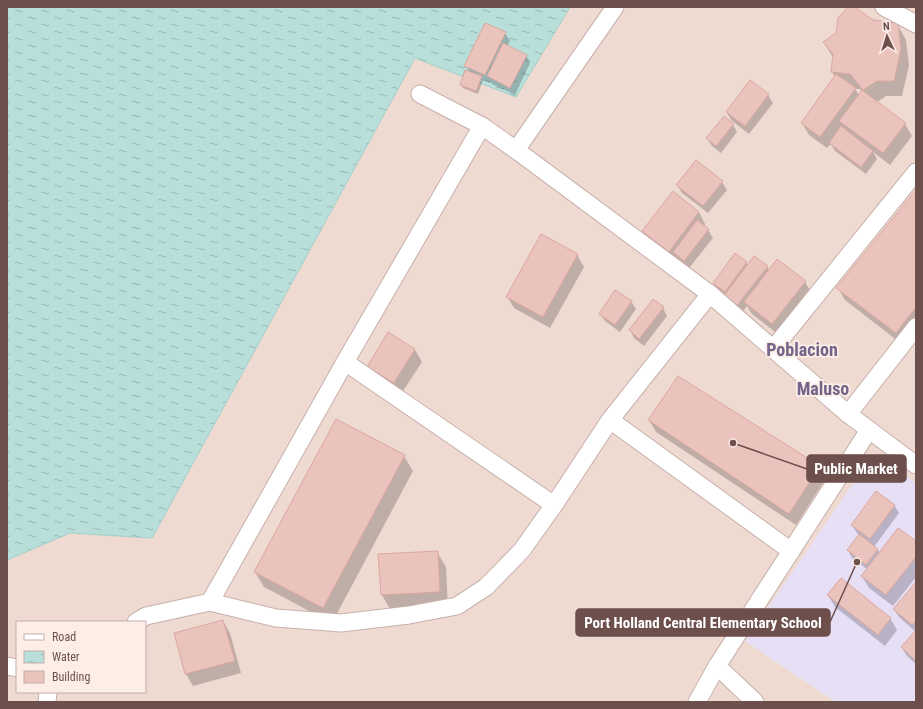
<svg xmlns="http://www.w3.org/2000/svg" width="923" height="709" viewBox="0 0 923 709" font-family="'Roboto Condensed',sans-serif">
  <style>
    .residential { fill: #efdad1; fill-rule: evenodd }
    .education { fill: #e7dff5 }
    .water { fill: url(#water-ripples); stroke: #a1d0cb }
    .shadow { fill: #0003; fill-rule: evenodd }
    .building { fill: #ebc3bd; stroke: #dba79f }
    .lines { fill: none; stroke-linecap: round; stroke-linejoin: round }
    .minor-casing { stroke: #c7b0ab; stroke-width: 19 }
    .minor { stroke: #fff; stroke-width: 17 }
    .labels { text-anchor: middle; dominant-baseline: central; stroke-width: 3.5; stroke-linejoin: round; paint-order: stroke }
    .district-label { font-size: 18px; font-weight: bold; fill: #736489; stroke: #fceee7 }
    .leader { fill: none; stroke: #6d4f4c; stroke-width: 1.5 }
    .callout-dot { fill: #6d4f4c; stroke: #fceee7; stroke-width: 1.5 }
    .callout { fill: #6d4f4c; stroke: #6d4f4c; stroke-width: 1.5 }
    .callout-label { font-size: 15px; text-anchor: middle; font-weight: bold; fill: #fff }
  </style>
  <defs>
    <pattern id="water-ripples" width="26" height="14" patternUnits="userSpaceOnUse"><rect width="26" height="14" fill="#b9dfdb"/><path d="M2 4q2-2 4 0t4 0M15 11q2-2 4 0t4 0" fill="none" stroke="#9bb7b4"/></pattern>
  </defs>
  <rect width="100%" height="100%" fill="#f9eae2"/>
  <path class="residential" d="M310 7H916V702H7V458ZM17 622H145V692H17Z"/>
  <polygon class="education" points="874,453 916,483 916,702 836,702 745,641"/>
  <polygon class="water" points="7,7 570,7 516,97 415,58 152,538 70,533 7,560"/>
  <g class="shadow">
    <path d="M850 7H853L872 20 897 24 906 40 909 65 902 96H886L876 103 905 124 912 136 890 165 873 152 877 159 866 174 835 151 831 144 827 148 809 135 802 123 835 77 832 72 834 59 824 43 837 34ZM855 89H860L862 92 859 95Z"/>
    <polygon points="485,24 505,33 510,41 507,46 526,55 530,63 515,95 492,84 491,81 490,83 483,80 478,94 463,88 461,85 470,73 466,66"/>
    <polygon points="768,95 773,103 749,134 731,120 727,113"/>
    <polygon points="733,125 737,132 721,153 712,146 707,138"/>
    <polygon points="722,182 727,190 708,213 682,193 677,185"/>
    <polygon points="916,192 916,328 903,345 845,300 838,288"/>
    <polygon points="699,212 705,224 704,226 708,230 713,238 689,268 678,260 676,263 650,243 643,231"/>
    <polygon points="577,255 584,267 550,328 514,308 507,296"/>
    <polygon points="746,263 748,265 767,266 769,271 805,282 812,294 779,335 752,314 747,306 740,315 725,295 719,291 714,283"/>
    <polygon points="631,301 636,309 620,332 605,321 600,314"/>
    <polygon points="663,308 667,316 644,346 634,338 630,330"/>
    <polygon points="388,334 415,350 422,362 401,394 375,379 368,367"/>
    <polygon points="649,420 820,466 826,478 796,525 656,432"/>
    <polygon points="404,456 413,471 332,623 264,587 255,572"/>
    <polygon points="894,505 899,513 874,547 878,550 880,553 916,543 916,577 893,606 869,588 862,576 867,569 852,558 848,550 860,535 857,533 852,525"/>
    <polygon points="437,552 446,567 448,608 391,611 382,595 379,555"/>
    <polygon points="916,584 916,664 906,655 902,647 916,632 899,617 894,609"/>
    <polygon points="828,595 890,618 897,630 885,646 835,607"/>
    <polygon points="223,621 230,633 241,673 193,686 186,674 175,634"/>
  </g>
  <g class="building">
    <polygon points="848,7 855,7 873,20 898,23 901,49 894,81 877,81 863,90 850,74 831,72 833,54 823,42 836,33 838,18"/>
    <polygon points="485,23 506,32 485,75 464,66"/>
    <polygon points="503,43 527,55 510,88 487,76"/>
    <polygon points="465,70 482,76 476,91 460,85"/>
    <polygon points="836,74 856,88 820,137 801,123"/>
    <polygon points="750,80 769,94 745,126 726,112"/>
    <polygon points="862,90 906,123 883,153 839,121"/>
    <polygon points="724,116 734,124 716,146 706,138"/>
    <polygon points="841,126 873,151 861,167 829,143"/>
    <polygon points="696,160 723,181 703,206 676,185"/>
    <polygon points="916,190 916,307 896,333 836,288"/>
    <polygon points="673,191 699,212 669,252 642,231"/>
    <polygon points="697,220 709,229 684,261 673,252"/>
    <polygon points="541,234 578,254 543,317 506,297"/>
    <polygon points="735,253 747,262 725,292 713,283"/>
    <polygon points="754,256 768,266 735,308 722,298"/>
    <polygon points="777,259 806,281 772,324 744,302"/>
    <polygon points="615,290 632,301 615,325 599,314"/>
    <polygon points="653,299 664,307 639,339 629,330"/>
    <polygon points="388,332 415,349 394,383 367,367"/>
    <polygon points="678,376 820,466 789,514 648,420"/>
    <polygon points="336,419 405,455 323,608 254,572"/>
    <polygon points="876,491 895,505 870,539 851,525"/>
    <polygon points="898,528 916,541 916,557 886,595 861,576"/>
    <polygon points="859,534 878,549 866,565 847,550"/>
    <polygon points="438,551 440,592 381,595 378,554"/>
    <polygon points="841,578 891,618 878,635 827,595"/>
    <polygon points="916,582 916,621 912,625 893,609"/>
    <polygon points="223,620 235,661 185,674 174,633"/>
    <polygon points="916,630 916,661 901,647"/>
  </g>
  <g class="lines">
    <defs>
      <g id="minor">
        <polyline points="884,7 916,24"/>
        <polyline points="420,94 482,126 516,150 710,294 848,414 916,465"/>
        <polyline points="516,150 615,7"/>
        <polyline points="773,349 916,172"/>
        <polyline points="345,362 554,505"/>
        <polyline points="848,414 916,327"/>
        <polyline points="610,420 791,551"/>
        <polyline points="210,602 345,362 482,126"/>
        <polyline points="136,622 146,616 210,602 276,618 341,623 409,615 457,606 486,587 522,550 554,505 610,420 710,294"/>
        <polyline points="7,666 17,668"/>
        <polyline points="717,666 755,702"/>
        <polyline points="47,702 48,692"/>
        <polyline points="697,702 717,666 869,430"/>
      </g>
    </defs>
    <use href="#minor" class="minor-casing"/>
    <use href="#minor" class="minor"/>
  </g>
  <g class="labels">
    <g class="district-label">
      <text x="802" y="349">Poblacion</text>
      <text x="823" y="388">Maluso</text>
    </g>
  </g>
  <path class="leader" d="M733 443L807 469M857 562L830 622"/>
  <g class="callout-dot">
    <circle cx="733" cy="443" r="4"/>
    <circle cx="857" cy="562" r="4"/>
  </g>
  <g class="callout">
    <rect x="807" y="455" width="99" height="27" rx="4"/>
    <rect x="576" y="609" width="254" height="27" rx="4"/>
  </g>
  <g class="callout-label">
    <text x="856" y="474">Public Market</text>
    <text x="703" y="628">Port Holland Central Elementary School</text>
  </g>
  <rect width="923" height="709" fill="none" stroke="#6d4f4c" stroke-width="16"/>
  <rect x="16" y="621" width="130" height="72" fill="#fceee7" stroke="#c3aea9"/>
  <rect x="24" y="634" width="20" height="6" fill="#ffffff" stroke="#c3aea9"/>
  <text x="52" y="641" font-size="12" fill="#6d4f4c">Road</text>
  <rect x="24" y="651" width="20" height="12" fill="url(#water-ripples)" stroke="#c3aea9"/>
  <text x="52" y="661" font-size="12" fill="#6d4f4c">Water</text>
  <rect x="24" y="671" width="20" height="12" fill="#ebc3bd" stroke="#c3aea9"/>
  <text x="52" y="681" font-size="12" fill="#6d4f4c">Building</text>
  <g transform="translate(887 36) rotate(356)" stroke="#fceee7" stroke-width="3" paint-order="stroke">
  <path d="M0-3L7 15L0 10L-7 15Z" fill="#6d4f4c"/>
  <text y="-6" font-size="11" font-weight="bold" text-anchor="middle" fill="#6d4f4c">N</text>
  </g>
</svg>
